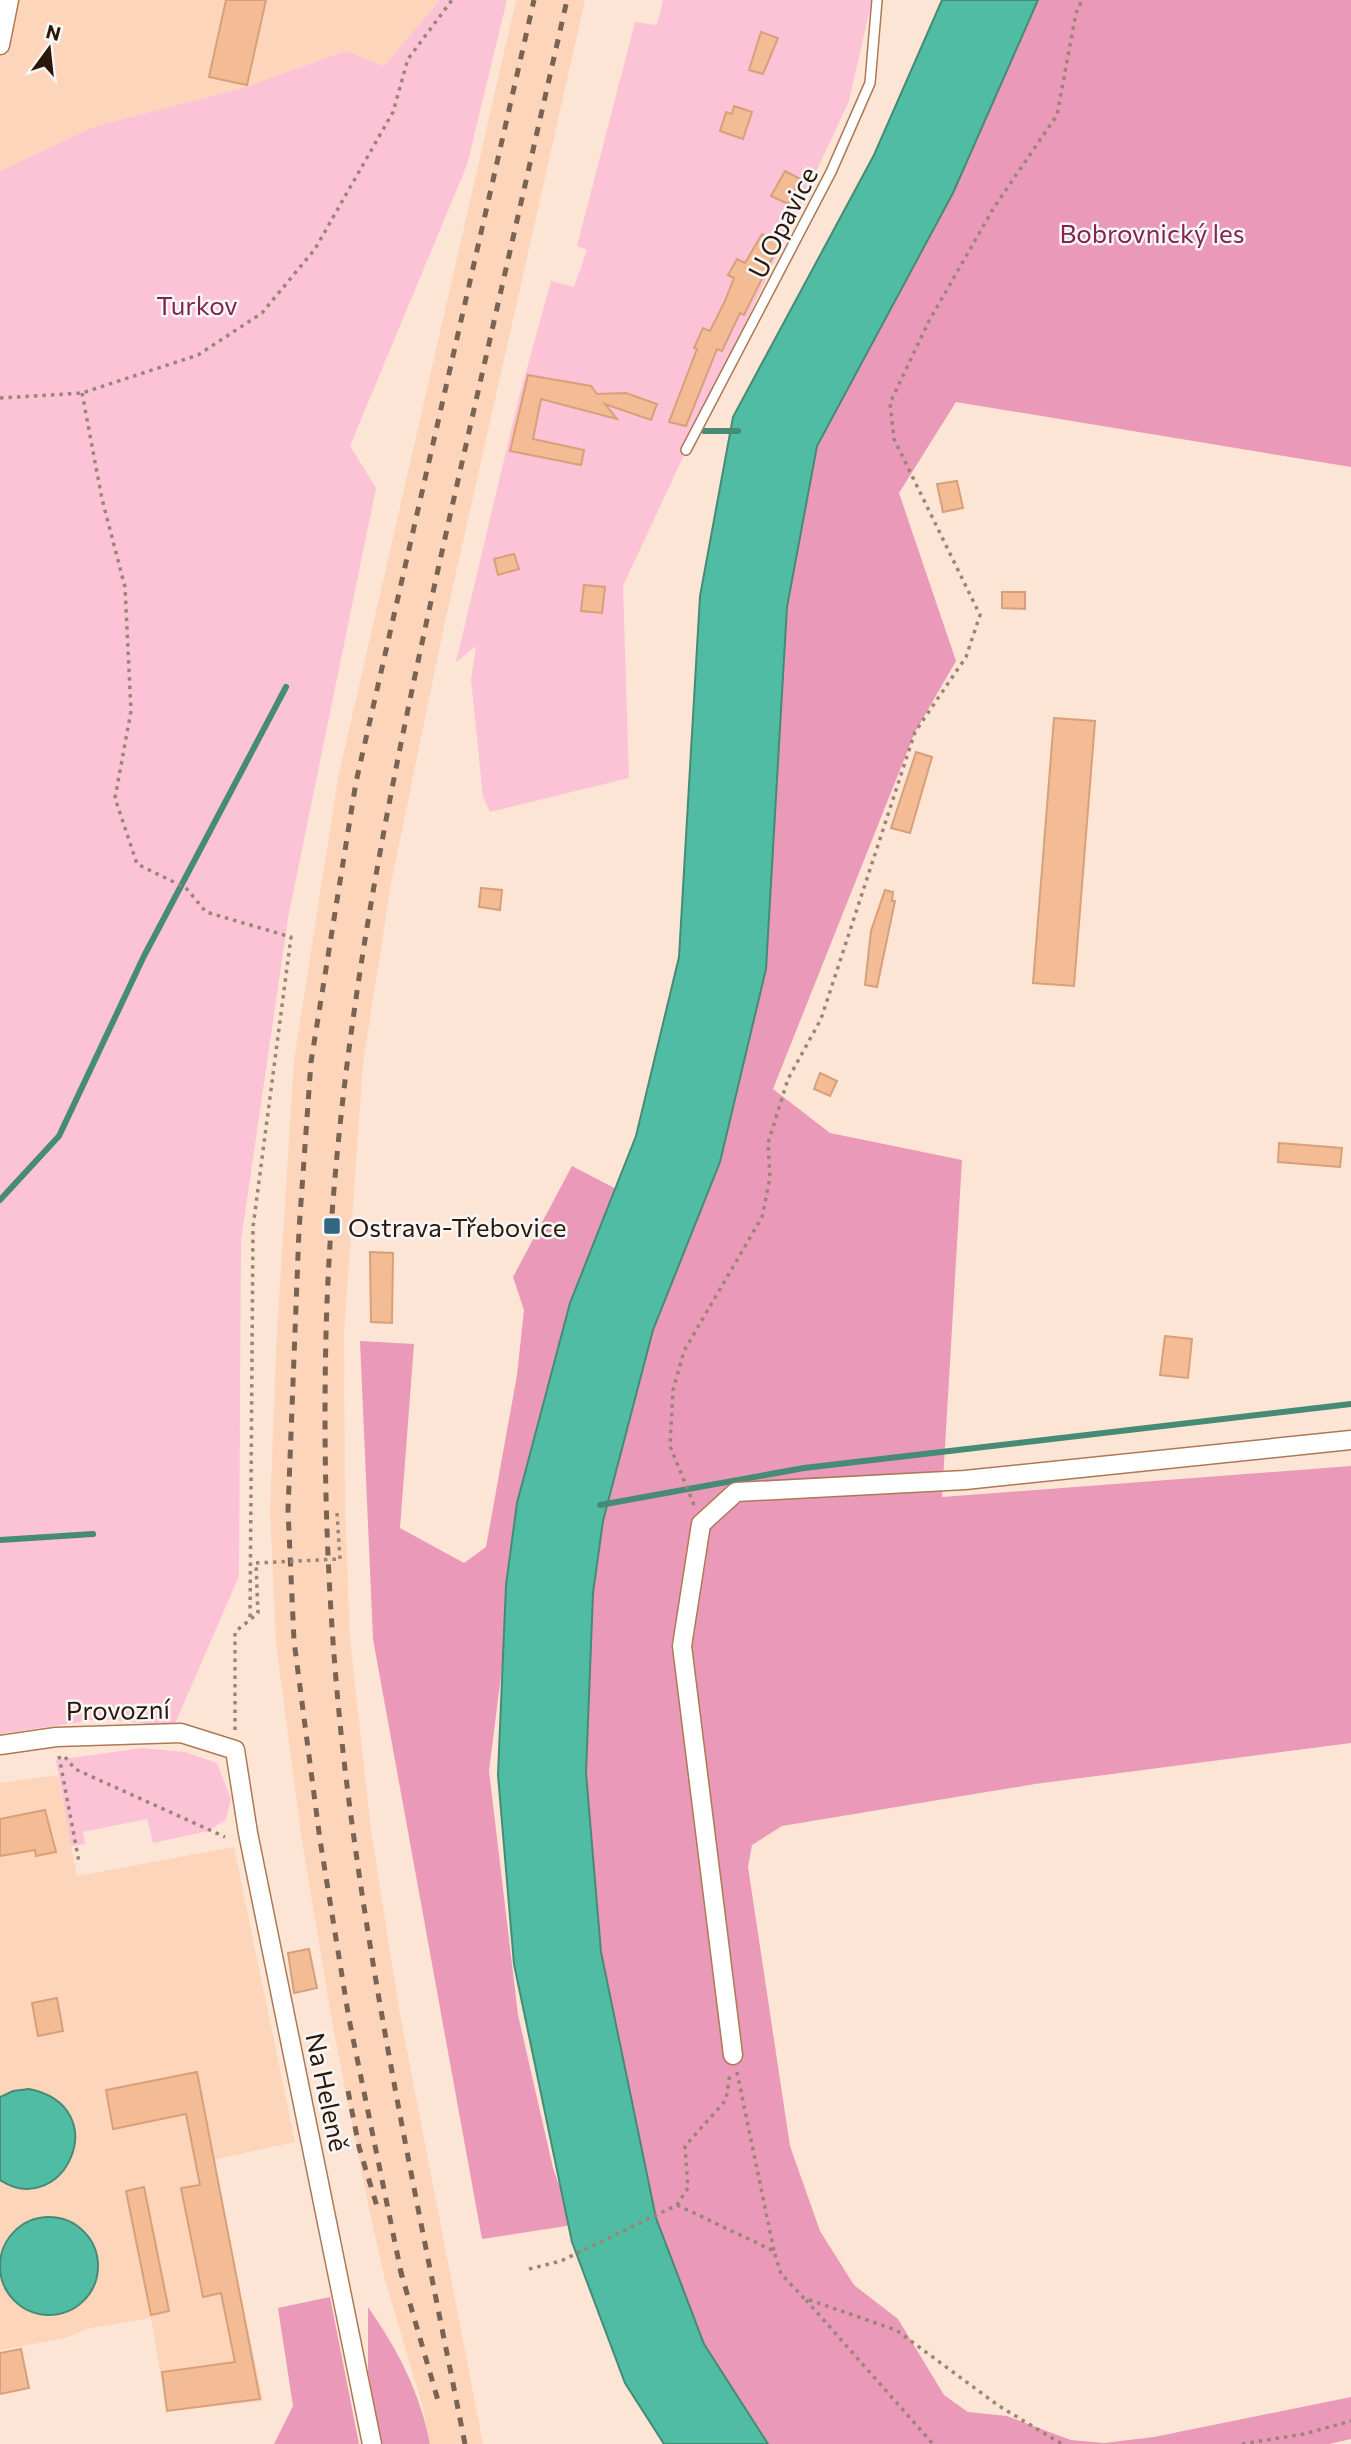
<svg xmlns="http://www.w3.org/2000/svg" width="1351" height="2444" viewBox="0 0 1351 2444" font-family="Commissioner,sans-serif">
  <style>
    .built { fill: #fcd5bb }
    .green { fill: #fcc2d6 }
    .forest { fill: #eb99b8 }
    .water { fill: #50bca3; stroke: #458b75; stroke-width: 2 }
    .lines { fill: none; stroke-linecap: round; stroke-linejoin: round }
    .stream { stroke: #458b75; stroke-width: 6 }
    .building { fill: #f4bc95; stroke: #d7a07a; stroke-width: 2 }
    .service-casing { stroke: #ad7954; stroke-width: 12 }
    .minor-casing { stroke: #ad7954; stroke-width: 21 }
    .path { stroke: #9b8576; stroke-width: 3.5; stroke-dasharray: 3.5 5; stroke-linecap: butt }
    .service { stroke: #fff; stroke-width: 9 }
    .minor { stroke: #fff; stroke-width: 18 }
    .rail { stroke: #786354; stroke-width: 5; stroke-dasharray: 9 9; stroke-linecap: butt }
    .path-bridge { stroke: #9b8576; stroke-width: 3.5; stroke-dasharray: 3.5 5; stroke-linecap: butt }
    .poi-dot { fill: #326683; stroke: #f7f7f7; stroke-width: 2.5 }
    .labels { text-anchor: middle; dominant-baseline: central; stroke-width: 5; stroke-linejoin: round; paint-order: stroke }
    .street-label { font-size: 26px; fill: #2c1809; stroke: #f7f7f7 }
    .park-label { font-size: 26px; fill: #822351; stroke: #f7f7f7 }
    .poi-label { font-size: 26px; fill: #2c1809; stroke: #f7f7f7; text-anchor: start }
  </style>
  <rect width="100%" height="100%" fill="#fde5d6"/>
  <g class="built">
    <polygon points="0,0 440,0 384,66 346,51 244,88 96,126 0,171"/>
    <polygon points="516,0 585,0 444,626 391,884 363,1063 344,1335 345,1507 350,1638 371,1830 399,2009 483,2444 430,2444 423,2408 385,2280 367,2199 332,2022 302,1842 276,1643 270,1510 277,1330 294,1061 338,778"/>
    <polygon points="58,1775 77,1876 234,1847 295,2142 213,2160 263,2401 167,2411 151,2318 86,2329 66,2338 0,2350 0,1783"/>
  </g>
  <g class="green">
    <polygon points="440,0 507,0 467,165 350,446 376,488 288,918 241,1241 239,1576 174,1726 100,1719 0,1734 0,171 96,126 243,88 346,51 384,66"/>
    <polygon points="663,0 872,0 849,101 623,586 629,778 490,812 483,797 471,680 476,646 456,662 518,401 551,281 574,287 587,250 577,246 635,22 657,25"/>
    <polygon points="142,1748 185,1752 217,1763 231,1799 226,1819 208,1831 153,1843 147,1819 83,1832 85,1844 71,1846 56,1760"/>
  </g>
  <g class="forest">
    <polygon points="1038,0 1351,0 1351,467 956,402 899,493 956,661 915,732 773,1089 830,1133 962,1160 942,1497 1351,1466 1351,1743 1035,1784 782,1826 752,1845 748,1867 790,2146 820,2231 854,2285 898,2319 944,2395 968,2412 1007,2416 1071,2440 1104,2443 1154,2437 1351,2397 1351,2439 1329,2444 768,2444 704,2344 656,2218 601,1952 586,1773 593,1593 603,1521 653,1330 720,1162 766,969 787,607 817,446 953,193"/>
    <polygon points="572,1166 626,1194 522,1508 489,1771 518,2015 553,2168 573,2225 482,2239 373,1639 360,1341 414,1344 400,1528 464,1563 486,1547 517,1375 524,1310 513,1277"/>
    <polygon points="330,2297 359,2444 274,2444 293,2406 278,2308"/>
    <path d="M368 2307C398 2350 420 2393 430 2444H381L368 2372Z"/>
  </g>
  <g class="water">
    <polygon points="942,0 1038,0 953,193 817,446 787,607 766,969 720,1162 653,1330 603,1521 593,1593 586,1773 601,1952 656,2218 704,2344 768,2444 664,2444 625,2383 572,2242 514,1964 498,1775 506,1585 517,1503 570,1303 636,1136 679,957 700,596 733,417 874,155"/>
    <path d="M29 2089C117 2107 63 2221 0 2180V2097L13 2091Z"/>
    <circle cx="49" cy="2266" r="49"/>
  </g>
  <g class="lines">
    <g class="stream">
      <polyline points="704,431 738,431"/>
      <polyline points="0,1200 59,1136 144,956 286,687"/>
      <polyline points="600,1505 804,1468 1351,1404"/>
      <polyline points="0,1540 93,1534"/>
    </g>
  </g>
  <g class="building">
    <polygon points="226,0 266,0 247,85 209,77"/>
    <polygon points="761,32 778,38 763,74 749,70"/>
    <polygon points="734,106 752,112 743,139 720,131 726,112 732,114"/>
    <polygon points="785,171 800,179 788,204 771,196"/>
    <polygon points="762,234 779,244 744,315 740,313 722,351 717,349 686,426 669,422 697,349 694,348 703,328 710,331 725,301 734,278 728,275 737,259 745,263"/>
    <polygon points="528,375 591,386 597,394 626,393 657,404 651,420 605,404 617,419 541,399 533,439 584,450 581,465 510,451"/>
    <polygon points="957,481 963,508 943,512 937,484"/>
    <polygon points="514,554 519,569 498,575 494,559"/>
    <polygon points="584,585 605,587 602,613 581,611"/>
    <polygon points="1002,592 1025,592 1025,609 1002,608"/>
    <polygon points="1054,718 1095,721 1074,986 1033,983"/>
    <polygon points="916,752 932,757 910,833 891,828"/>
    <polygon points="481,888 502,890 500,910 479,907"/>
    <polygon points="885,890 893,892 892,901 895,901 877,987 865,985 871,931"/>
    <polygon points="820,1073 837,1081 830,1096 814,1089"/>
    <polygon points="1279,1143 1342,1148 1340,1167 1278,1162"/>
    <polygon points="370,1252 393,1253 392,1323 371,1322"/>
    <polygon points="1165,1336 1192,1339 1188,1378 1160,1375"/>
    <polygon points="45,1810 56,1852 36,1856 35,1850 0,1856 0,1819"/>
    <polygon points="309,1949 317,1988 294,1993 288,1953"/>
    <polygon points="57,1998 63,2031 38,2036 32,2003"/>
    <polygon points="197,2072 260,2399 167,2411 162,2372 235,2362 221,2293 203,2297 181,2188 200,2185 186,2114 113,2129 106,2090"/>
    <polygon points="144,2187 169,2311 151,2315 126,2191"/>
    <polygon points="21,2349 29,2388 0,2394 0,2353"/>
  </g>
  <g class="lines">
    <defs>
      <polyline id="service" points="686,450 831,172 870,83 877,0"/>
      <g id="minor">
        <polyline points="0,45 9,0"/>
        <polyline points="0,1745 56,1737 181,1733 235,1750 248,1833 372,2444"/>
        <polyline points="733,2055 682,1646 701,1524 736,1492 965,1480 1351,1440"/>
      </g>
    </defs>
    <use href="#service" class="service-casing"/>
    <use href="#minor" class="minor-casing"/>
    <g class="path">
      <polyline points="82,393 102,499 125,587 131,711 115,798 137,864 186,888 206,912 291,937 253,1227 250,1620"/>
      <polyline points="0,398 82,393 198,355 262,313 315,249 393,112 408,59 452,0"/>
      <polyline points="694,1505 670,1446 673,1390 684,1351 762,1217 770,1178 768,1143 788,1079 821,1019 915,732 966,657 980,615 894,439 890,403 929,321 993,209 1057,115 1076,13 1082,0"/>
      <polyline points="337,1513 340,1559"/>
      <polyline points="235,1730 235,1632 258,1613 256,1563"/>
      <polyline points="59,1756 79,1862"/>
      <polyline points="65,1757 75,1769 225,1837"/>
      <polyline points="737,2072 774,2251"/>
      <polyline points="677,2205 774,2251 781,2274 804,2298 896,2330 999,2406 1062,2444"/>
      <polyline points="529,2269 561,2261 677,2205 688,2188 685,2146 726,2100 730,2073"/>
      <polyline points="806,2300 933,2444"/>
      <polyline points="1242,2444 1304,2434 1351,2421"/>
    </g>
    <use href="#service" class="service"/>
    <use href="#minor" class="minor"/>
    <g class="rail">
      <polyline points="348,2091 359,2147 379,2213"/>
      <polyline points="400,2269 439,2404"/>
      <polyline points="402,2277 349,2019 320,1840 294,1641 288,1510 299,1230 311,1062 356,782 534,0"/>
      <path d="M465 2444C425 2241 381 2037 353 1831 330 1667 322 1500 326 1334 333 1065 385 808 443 547 484 364 526 182 567 0"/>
    </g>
    <polyline class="path-bridge" points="256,1563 340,1559"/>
  </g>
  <rect class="poi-dot" x="323" y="1217" width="18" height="18" rx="3.5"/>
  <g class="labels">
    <g class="street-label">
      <text transform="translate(782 222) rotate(-63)">U Opavice</text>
      <text transform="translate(118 1709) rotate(-1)">Provozní</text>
      <text transform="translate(328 2092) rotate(78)">Na Heleně</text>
    </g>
    <g class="park-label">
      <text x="1152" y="232">Bobrovnický les</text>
      <text x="197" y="304">Turkov</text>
    </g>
    <g class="poi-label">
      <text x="348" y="1226">Ostrava-Třebovice</text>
    </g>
  </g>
  <g transform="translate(49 49) rotate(15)" stroke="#f7f7f7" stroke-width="5" paint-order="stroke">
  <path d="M0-5L12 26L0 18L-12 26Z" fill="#2c1809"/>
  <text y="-10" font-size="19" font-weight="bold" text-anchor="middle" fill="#2c1809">N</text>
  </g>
</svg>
